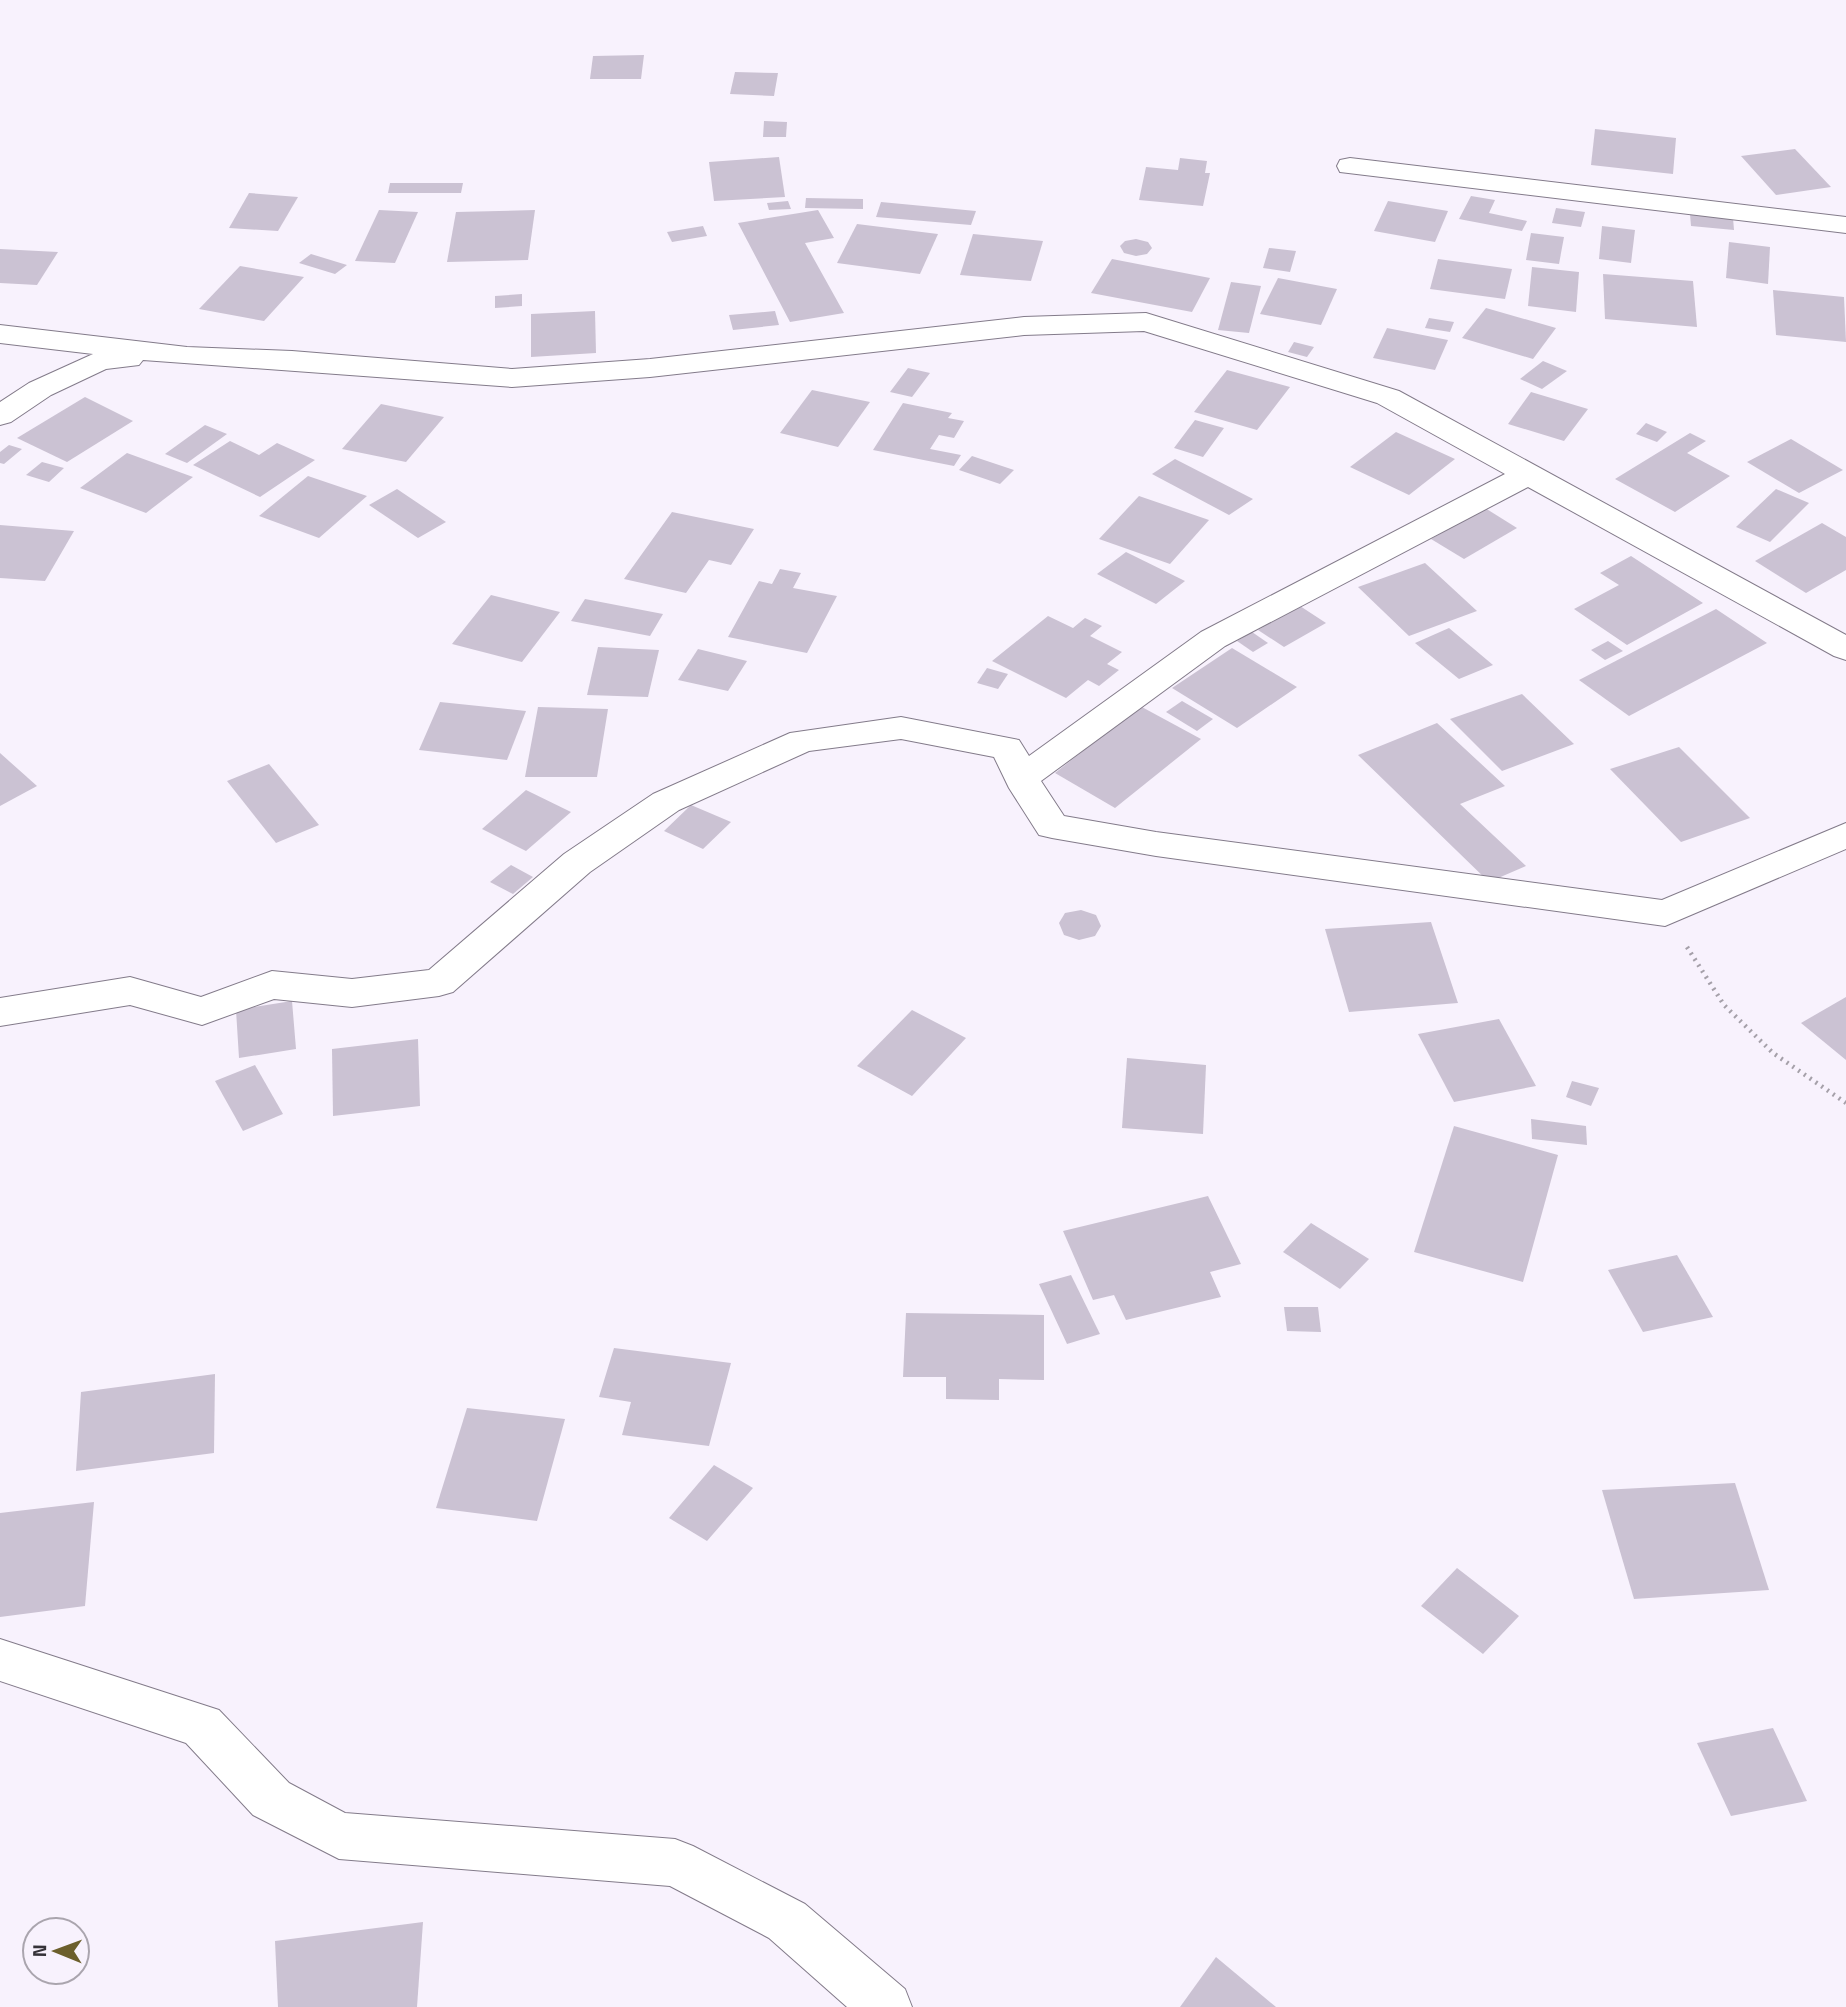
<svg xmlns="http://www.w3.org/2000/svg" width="1846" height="2007" viewBox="0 0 1846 2007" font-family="'Titillium Web',sans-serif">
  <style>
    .building { fill: #cbc2d3 }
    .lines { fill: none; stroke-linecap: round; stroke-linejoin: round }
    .street-casing { stroke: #837b8a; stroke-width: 2 }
    .path { stroke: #a5a0a9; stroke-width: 4.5; stroke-dasharray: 2 5; stroke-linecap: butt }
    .street { fill: #fff; fill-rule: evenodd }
  </style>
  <rect width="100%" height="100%" fill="#f8f2fd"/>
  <g class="building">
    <polygon points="644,55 641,79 590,79 593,56"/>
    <polygon points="735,72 778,73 774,96 730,94"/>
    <polygon points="764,121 787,122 786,137 763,137"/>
    <polygon points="1595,129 1676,138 1673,174 1591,165"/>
    <polygon points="1795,149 1831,187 1776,195 1741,156"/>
    <polygon points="779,157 785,197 714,201 709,162"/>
    <polygon points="1180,158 1207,161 1205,173 1210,173 1203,206 1139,200 1146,167 1178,170"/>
    <polygon points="390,183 463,183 461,193 388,193"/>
    <polygon points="249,193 298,197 278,231 229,228"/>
    <polygon points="1471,196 1495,200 1489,213 1527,221 1522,231 1459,219"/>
    <polygon points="806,198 863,199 863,209 805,208"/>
    <polygon points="788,201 791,209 769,210 767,203"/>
    <polygon points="1388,201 1448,211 1435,242 1374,231"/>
    <polygon points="881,202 976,211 971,225 876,217"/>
    <polygon points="1556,208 1585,212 1581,227 1552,223"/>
    <polygon points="379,210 418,212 395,263 355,261"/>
    <polygon points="535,210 528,260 447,262 456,212"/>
    <polygon points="818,210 834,238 805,243 844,313 790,322 738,223"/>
    <polygon points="1690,214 1733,218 1734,230 1691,226"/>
    <polygon points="857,224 938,234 920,274 837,263"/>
    <polygon points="703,226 707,236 672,242 667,232"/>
    <polygon points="1602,226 1635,230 1631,263 1599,259"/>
    <polygon points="1531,233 1564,237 1559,264 1526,260"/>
    <polygon points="973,234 1043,241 1031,281 960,275"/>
    <polygon points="1136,239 1148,242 1152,248 1147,254 1136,256 1124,253 1120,246 1125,241"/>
    <polygon points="1729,242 1770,247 1768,284 1726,278"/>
    <polygon points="1269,248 1296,251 1290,272 1263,268"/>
    <polygon points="0,249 58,252 37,285 0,283"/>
    <polygon points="311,254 347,265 335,274 299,263"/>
    <polygon points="1112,259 1210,278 1192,312 1091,293"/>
    <polygon points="1438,259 1512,269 1505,299 1430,289"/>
    <polygon points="240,266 304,277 264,321 199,309"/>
    <polygon points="1532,267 1579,272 1576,312 1528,306"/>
    <polygon points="1603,274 1693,281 1697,327 1605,319"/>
    <polygon points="1278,278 1337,289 1321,325 1260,314"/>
    <polygon points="1231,282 1261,286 1249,333 1218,330"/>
    <polygon points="1773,290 1844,297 1846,342 1776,335"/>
    <polygon points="522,294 522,306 495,308 495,296"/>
    <polygon points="1486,308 1556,328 1533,359 1462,338"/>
    <polygon points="595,311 596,353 531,357 531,314"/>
    <polygon points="775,311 779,325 733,330 729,315"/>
    <polygon points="1429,318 1454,322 1450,332 1425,328"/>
    <polygon points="1387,328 1448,340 1435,370 1373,358"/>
    <polygon points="1294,342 1314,347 1307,357 1288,352"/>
    <polygon points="1543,361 1567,371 1542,389 1520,379"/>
    <polygon points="908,368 930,373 912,397 890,392"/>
    <polygon points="1227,370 1290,387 1257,430 1194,412"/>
    <polygon points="812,390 870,402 838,447 780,433"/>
    <polygon points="1531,392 1588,409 1564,441 1508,424"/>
    <polygon points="85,397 133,421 67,462 17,438"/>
    <polygon points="903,403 952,413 948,418 964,421 954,438 939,435 930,449 961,455 954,466 873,450"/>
    <polygon points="381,404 444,417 406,462 342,449"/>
    <polygon points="1195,420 1224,428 1203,457 1174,448"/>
    <polygon points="1646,423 1667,432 1657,442 1636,434"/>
    <polygon points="205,425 227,434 187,463 165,454"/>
    <polygon points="1396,432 1455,459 1409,495 1350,467"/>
    <polygon points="1690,433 1706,441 1687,453 1730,476 1675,512 1615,479"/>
    <polygon points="1791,439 1843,470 1799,493 1747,462"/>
    <polygon points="230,441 259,455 277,443 315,460 260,497 193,465"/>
    <polygon points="9,445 22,449 4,464 0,463 0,452"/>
    <polygon points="127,453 193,477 146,513 80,488"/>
    <polygon points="972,456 1014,470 1000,484 959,470"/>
    <polygon points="1175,459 1253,499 1229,515 1152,474"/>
    <polygon points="42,462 64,468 49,482 26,475"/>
    <polygon points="308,476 367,496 319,538 259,516"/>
    <polygon points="397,489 446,522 418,538 369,505"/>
    <polygon points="1776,489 1809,503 1770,542 1736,527"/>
    <polygon points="1139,496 1209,520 1170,564 1099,539"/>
    <polygon points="1485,508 1517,528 1464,559 1431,539"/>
    <polygon points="672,512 754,529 731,565 709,560 686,593 624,579"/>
    <polygon points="1822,523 1846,537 1846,570 1806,593 1755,561"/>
    <polygon points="0,525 74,531 45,581 0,578"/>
    <polygon points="1126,552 1185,581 1156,604 1097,574"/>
    <polygon points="1631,556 1703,603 1627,645 1574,609 1619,585 1600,573"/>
    <polygon points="1425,563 1477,611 1409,636 1358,587"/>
    <polygon points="780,569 801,573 793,588 837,596 807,653 728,637 759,581 772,584"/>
    <polygon points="491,595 560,612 522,662 452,644"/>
    <polygon points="585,599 663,614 650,636 571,621"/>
    <polygon points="1300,606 1326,623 1284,647 1258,630"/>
    <polygon points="1716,609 1767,643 1629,716 1579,680"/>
    <polygon points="1048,616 1073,628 1085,618 1102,626 1090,636 1122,652 1107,664 1119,670 1099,686 1088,680 1066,698 992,661"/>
    <polygon points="1449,628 1493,665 1459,679 1415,643"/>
    <polygon points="1252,632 1268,643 1253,652 1237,641"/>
    <polygon points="1608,641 1623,651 1605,660 1591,650"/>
    <polygon points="598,647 659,650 648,697 587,695"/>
    <polygon points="1232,648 1297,687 1237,728 1172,688"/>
    <polygon points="698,649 747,661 728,691 678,680"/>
    <polygon points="987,668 1008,674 998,689 977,683"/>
    <polygon points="1522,694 1574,744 1502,771 1450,719"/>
    <polygon points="1182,701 1213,719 1197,731 1166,712"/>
    <polygon points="440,702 526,711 507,760 419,750"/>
    <polygon points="1140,706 1201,739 1115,808 1055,773"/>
    <polygon points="538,707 608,709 597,777 525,777"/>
    <polygon points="1437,723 1505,786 1460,804 1526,866 1489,882 1358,755"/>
    <polygon points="1679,747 1750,818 1681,842 1610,769"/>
    <polygon points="0,753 37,786 0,806"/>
    <polygon points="269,764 319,825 276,843 227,781"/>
    <polygon points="526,790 571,812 526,851 482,829"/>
    <polygon points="691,805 731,822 703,849 664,831"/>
    <polygon points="511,865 533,877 513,894 490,882"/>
    <polygon points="1081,910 1096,915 1101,926 1095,936 1079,940 1064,935 1059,923 1065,913"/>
    <polygon points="1431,922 1458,1003 1349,1012 1325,929"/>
    <polygon points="1846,997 1846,1060 1801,1023"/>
    <polygon points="292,1001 296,1049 239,1058 236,1010"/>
    <polygon points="912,1010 966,1038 912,1096 857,1066"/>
    <polygon points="1499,1019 1536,1086 1454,1102 1418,1034"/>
    <polygon points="418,1039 420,1106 333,1116 332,1049"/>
    <polygon points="1127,1058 1206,1065 1203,1134 1122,1128"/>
    <polygon points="255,1065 283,1114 243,1131 215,1081"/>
    <polygon points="1572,1081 1599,1088 1591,1106 1566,1097"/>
    <polygon points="1531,1119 1586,1126 1587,1145 1532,1139"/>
    <polygon points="1454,1126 1558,1155 1523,1282 1414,1252"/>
    <polygon points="1208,1196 1241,1264 1210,1272 1221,1297 1126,1320 1114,1295 1093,1300 1063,1231"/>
    <polygon points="1311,1223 1369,1259 1340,1289 1283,1252"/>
    <polygon points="1677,1255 1713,1317 1643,1332 1608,1270"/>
    <polygon points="1071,1275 1100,1334 1067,1344 1039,1284"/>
    <polygon points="1284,1307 1318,1307 1321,1332 1287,1331"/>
    <polygon points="906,1313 1044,1315 1044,1380 999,1379 999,1400 946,1399 946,1377 903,1377"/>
    <polygon points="614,1348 731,1363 709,1446 622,1435 631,1402 599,1397"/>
    <polygon points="215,1374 214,1453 76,1471 81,1392"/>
    <polygon points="467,1408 565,1419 537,1521 436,1508"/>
    <polygon points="714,1465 753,1488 707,1541 669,1518"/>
    <polygon points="1735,1483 1769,1590 1634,1599 1602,1490"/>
    <polygon points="94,1502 85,1606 0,1617 0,1513"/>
    <polygon points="1457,1568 1519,1616 1483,1654 1421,1606"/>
    <polygon points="1773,1728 1807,1801 1731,1816 1697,1743"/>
    <polygon points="423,1922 417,2007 278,2007 275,1941"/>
    <polygon points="1216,1957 1276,2007 1180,2007"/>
  </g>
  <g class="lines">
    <defs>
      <g id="street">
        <polygon points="1350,158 1846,217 1846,233 1340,172 1337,166 1340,160"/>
        <polygon points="1146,313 1399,391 1846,635 1846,660 1834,656 1528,487 1225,646 1041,781 1064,816 1156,832 1662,900 1846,823 1846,849 1665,926 1156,856 1052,838 1039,835 1009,788 994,757 901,739 809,751 679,810 590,872 453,992 439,996 352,1007 274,999 202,1025 130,1005 0,1026 0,998 130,977 201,997 272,971 352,979 429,970 564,854 653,794 790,733 901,717 1019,740 1029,756 1201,632 1505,474 1377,403 1144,331 1024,335 650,377 512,387 143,360 139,365 106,369 51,395 11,422 0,425 0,402 29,383 93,354 0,343 0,325 187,347 292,351 512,369 650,359 1024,317"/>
        <polygon points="0,1639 219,1710 289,1783 345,1813 675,1839 693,1846 805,1904 905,1989 912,2007 847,2007 769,1938 670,1886 339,1859 253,1815 186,1743 0,1681"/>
      </g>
    </defs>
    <use href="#street" class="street-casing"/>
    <polyline class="path" points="1687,947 1724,1005 1773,1053 1846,1103"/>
    <use href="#street" class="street"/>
  </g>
  <g transform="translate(56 1951) rotate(271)"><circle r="33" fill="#f8f2fd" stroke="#aaa5ae" stroke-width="2"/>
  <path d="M0-5L12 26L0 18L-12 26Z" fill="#6c5f2c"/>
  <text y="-10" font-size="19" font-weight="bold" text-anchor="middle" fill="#353238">N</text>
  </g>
</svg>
